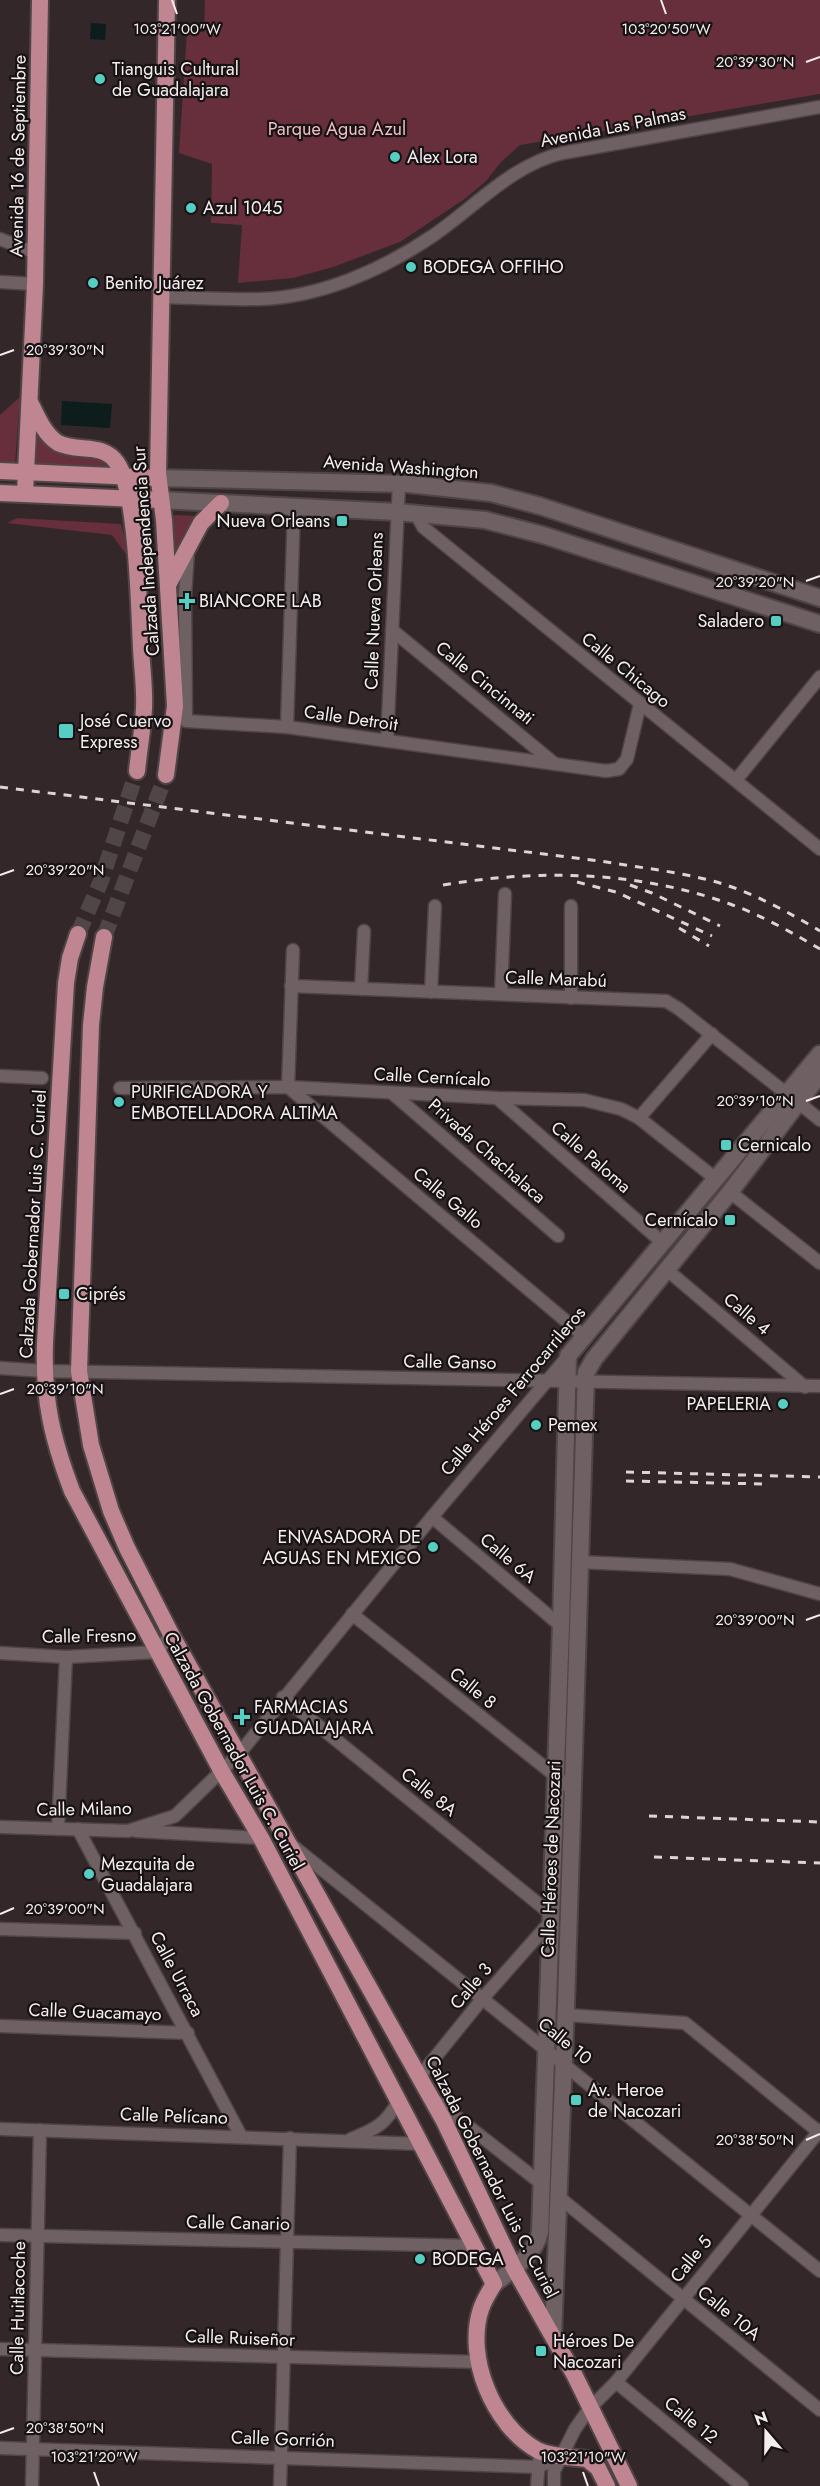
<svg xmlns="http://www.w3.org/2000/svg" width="820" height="2486" viewBox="0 0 820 2486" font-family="Jost,sans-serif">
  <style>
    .green { fill: #662f3b }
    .water { fill: #0c1d1b }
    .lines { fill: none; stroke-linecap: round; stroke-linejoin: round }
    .primary-tunnel { stroke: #504547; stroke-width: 16; stroke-dasharray: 16 8; stroke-linecap: butt }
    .minor-casing { stroke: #4f4547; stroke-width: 15 }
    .secondary-casing { stroke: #4f4547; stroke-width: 20 }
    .primary-casing { stroke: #4f4547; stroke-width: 20 }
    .minor { stroke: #6f6163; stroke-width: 12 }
    .secondary { stroke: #6f6163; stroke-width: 16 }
    .primary { stroke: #bf8590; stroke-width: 16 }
    .rail { stroke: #dcd4d5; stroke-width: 3; stroke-dasharray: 8 8; stroke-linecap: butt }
    .ticks { fill: none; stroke: #f5edee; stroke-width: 2 }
    .poi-dot { fill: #57cec2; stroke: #171213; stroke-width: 2 }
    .labels { text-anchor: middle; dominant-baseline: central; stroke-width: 4.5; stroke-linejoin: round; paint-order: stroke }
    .poi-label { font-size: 18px; fill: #f5edee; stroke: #171213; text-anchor: start }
    .street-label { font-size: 18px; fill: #f5edee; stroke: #171213 }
    .park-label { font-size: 18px; fill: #f1bec6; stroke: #171213 }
    .ticks-label { font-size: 15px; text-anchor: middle; fill: #f5edee; stroke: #171213; stroke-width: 4.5; stroke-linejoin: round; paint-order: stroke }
  </style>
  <rect width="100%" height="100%" fill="#332729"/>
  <g class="green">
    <polygon points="205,0 820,0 820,94 520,145 501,162 486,181 466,198 400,242 333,267 293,278 238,283 242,225 211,223 212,164 179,153 187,32 204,32"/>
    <polygon points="20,397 15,464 0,463 0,415"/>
    <polygon points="34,429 43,442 56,451 99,456 114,471 33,468"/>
    <polygon points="175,515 199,516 185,533 178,555 172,555 170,519"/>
    <polygon points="17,518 121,524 131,561 112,535 7,523"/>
  </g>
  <g class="water">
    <polygon points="91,23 106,24 105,40 90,39"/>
    <polygon points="62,401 112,404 110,428 61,425"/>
  </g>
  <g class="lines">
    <g class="primary-tunnel">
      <polyline points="78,934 101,881 137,771"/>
      <polyline points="104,937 166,775"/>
    </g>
    <defs>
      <g id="minor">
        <polyline points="0,239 36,253"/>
        <polyline points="0,282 35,284"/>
        <path d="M161 297C194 298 228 300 261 299 322 297 384 269 434 235 476 206 513 164 563 153L820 107"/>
        <polyline points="416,514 423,527 820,849"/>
        <polyline points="188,551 185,596 186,721 287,727 606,771 619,769 627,759 640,704"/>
        <polyline points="392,630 555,764"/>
        <polyline points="287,727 294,507"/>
        <polyline points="387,741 399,484"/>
        <polyline points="736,780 820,677"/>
        <polyline points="293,950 288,1087 585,1337"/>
        <polyline points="291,986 666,1001 679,1009 787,1094"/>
        <polyline points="361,989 364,931"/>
        <polyline points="431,992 435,906"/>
        <polyline points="501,994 505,894"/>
        <polyline points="571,998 571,906"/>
        <polyline points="0,1076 42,1078"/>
        <polyline points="120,1088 288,1087 497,1098 584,1100 621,1109 639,1118 716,1179"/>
        <polyline points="392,1093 558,1236"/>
        <polyline points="497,1098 663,1243"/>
        <polyline points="798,1102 820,1120"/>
        <polyline points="639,1118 712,1034"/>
        <polyline points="730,1192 820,1263"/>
        <polyline points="666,1269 805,1387"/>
        <polyline points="0,1368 44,1371 820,1386"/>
        <polyline points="432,1517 561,1626"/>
        <polyline points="579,1562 730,1569 820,1594"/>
        <polyline points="352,1614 572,1789"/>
        <polyline points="0,1653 66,1657 157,1652 171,1634"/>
        <polyline points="283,1697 551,1914"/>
        <polyline points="0,1827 128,1831 175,1816 238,1755 432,1517 568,1356"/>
        <polyline points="58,1829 66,1657"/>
        <polyline points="78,1829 241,2136"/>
        <polyline points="136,1831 261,1838"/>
        <polyline points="293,1846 820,2271"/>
        <polyline points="0,1929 135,1933"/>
        <polyline points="566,2015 685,2023 820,2133"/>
        <polyline points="0,2026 188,2033"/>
        <polyline points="420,2076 483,1998 551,1921"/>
        <polyline points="436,2101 542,2184"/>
        <polyline points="0,2129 422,2144"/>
        <path d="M351 2139C376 2129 386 2124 399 2100"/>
        <polyline points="560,2198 820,2410"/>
        <polyline points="0,2235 475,2246"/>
        <polyline points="0,2349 479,2362"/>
        <polyline points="616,2382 742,2486"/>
        <polyline points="0,2448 538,2467 562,2456"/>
        <polyline points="32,2486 40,2130"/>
        <polyline points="280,2486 290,2138"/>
        <polyline points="537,2486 539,2461"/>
        <polyline points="554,2486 554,2471 575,2429 589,2409 616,2382 820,2130"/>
      </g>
      <g id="secondary">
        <polyline points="158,478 408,484 491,493 540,506 820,598"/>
        <polyline points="160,500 397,512 485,520 543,535 820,624"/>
        <path d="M494 2284C512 2270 535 2255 540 2232L561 1626 568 1356 820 1054"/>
        <polyline points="553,2336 566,2005 586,1373 594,1359 730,1192 820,1074"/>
      </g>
      <g id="primary">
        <path d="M30 402C37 416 44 434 58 443 78 453 103 442 117 463 137 491 139 609 141 648 142 668 145 688 144 708 143 729 139 750 137 771"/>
        <polyline points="0,471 158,478"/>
        <polyline points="0,493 160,500"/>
        <polyline points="25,493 35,284 40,0"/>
        <polyline points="169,583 201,523 221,503"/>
        <polyline points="166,775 175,706 164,520 158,473 167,0"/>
        <path d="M78 934 70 958 66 983 45 1343C43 1400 52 1438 72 1491L222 1772 261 1838 494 2284C489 2292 484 2300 481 2309 465 2357 493 2425 537 2450 551 2457 572 2457 587 2459L598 2468 607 2486"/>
        <polyline points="104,937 95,987 91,1025 79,1371 91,1445 111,1511 127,1548 171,1634 444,2121 514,2268 574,2374 629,2486"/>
      </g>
    </defs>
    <use href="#minor" class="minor-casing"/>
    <use href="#secondary" class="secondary-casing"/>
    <use href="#primary" class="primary-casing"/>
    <use href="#minor" class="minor"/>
    <use href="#secondary" class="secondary"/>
    <use href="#primary" class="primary"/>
    <g class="rail">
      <path d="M0 787 600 861C641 868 684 872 723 884 757 895 790 913 820 931"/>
      <polyline points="577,882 616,892 712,936"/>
      <path d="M443 885C538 869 639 871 730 904 761 915 791 932 820 949"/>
      <polyline points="630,885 652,893 720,926"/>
      <polyline points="679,928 709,946"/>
      <polyline points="626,1472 820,1477"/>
      <polyline points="626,1481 766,1484"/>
      <polyline points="649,1816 820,1822"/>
      <polyline points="654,1857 820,1863"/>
    </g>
  </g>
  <path class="ticks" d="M172 0 177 14M661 0 666 14M806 62 820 57M0 355 14 350M806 581 820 576M0 875 14 870M806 1101 820 1096M0 1394 14 1389M806 1620 820 1615M0 1914 14 1908M806 2140 820 2134M0 2433 14 2428M94 2472 99 2486M583 2472 588 2486"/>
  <g class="poi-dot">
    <circle cx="100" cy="79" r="6"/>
    <circle cx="395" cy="157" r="6"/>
    <circle cx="191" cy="208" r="6"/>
    <circle cx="411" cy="267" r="6"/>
    <circle cx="93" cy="283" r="6"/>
    <rect x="336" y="515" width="12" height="12" rx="3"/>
    <path d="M184 592h6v6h6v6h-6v6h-6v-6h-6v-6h6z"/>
    <rect x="770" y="615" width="12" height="12" rx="3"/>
    <rect x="58" y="723" width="16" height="16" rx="3"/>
    <circle cx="119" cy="1102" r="6"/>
    <rect x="720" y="1139" width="12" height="12" rx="3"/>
    <rect x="724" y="1214" width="12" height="12" rx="3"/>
    <rect x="58" y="1288" width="12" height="12" rx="3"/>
    <circle cx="783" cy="1404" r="6"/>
    <circle cx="536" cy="1425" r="6"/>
    <circle cx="433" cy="1547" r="6"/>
    <path d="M239 1708h6v6h6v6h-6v6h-6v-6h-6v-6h6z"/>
    <circle cx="89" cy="1874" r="6"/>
    <rect x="570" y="2094" width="12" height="12" rx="3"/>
    <circle cx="420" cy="2259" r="6"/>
    <rect x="535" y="2345" width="12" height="12" rx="3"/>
  </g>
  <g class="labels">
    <g class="poi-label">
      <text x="112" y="69">Tianguis Cultural<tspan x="112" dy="21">de Guadalajara</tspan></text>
      <text x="407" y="157">Alex Lora</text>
      <text x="203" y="208">Azul 1045</text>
      <text x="423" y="267">BODEGA OFFIHO</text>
      <text x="105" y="283">Benito Juárez</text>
      <text x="330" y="521" text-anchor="end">Nueva Orleans</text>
      <text x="199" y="601">BIANCORE LAB</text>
      <text x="764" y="621" text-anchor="end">Saladero</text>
      <text x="80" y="721">José Cuervo<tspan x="80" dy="21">Express</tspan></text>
      <text x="131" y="1092">PURIFICADORA Y<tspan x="131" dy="21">EMBOTELLADORA ALTIMA</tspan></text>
      <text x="738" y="1145">Cernicalo</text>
      <text x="718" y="1220" text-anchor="end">Cernícalo</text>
      <text x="76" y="1294">Ciprés</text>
      <text x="771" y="1404" text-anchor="end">PAPELERIA</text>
      <text x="548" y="1425">Pemex</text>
      <text x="421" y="1537" text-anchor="end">ENVASADORA DE<tspan x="421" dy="21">AGUAS EN MEXICO</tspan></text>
      <text x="254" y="1707">FARMACIAS<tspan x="254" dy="21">GUADALAJARA</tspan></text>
      <text x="101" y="1864">Mezquita de<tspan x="101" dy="21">Guadalajara</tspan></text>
      <text x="588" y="2090">Av. Heroe<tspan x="588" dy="21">de Nacozari</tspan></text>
      <text x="432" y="2259">BODEGA</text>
      <text x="553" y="2341">Héroes De<tspan x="553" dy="21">Nacozari</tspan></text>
    </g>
    <g class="street-label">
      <text transform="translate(613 127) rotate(-11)">Avenida Las Palmas</text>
      <text transform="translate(18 156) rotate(-89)">Avenida 16 de Septiembre</text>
      <text transform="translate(401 467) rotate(4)">Avenida Washington</text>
      <text transform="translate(146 551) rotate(-94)">Calzada Independencia Sur</text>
      <text transform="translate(374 611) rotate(-88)">Calle Nueva Orleans</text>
      <text transform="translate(626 670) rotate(39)">Calle Chicago</text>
      <text transform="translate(485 683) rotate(39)">Calle Cincinnati</text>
      <text transform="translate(351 718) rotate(8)">Calle Detroit</text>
      <text transform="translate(556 979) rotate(2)">Calle Marabú</text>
      <text transform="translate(432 1077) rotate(3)">Calle Cernícalo</text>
      <text transform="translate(487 1151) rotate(41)">Privada Chachalaca</text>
      <text transform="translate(591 1157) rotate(41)">Calle Paloma</text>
      <text transform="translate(448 1198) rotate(40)">Calle Gallo</text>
      <text transform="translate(33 1224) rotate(-87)">Calzada Gobernador Luis C. Curiel</text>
      <text transform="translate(747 1314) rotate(40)">Calle 4</text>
      <text transform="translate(450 1362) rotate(1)">Calle Ganso</text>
      <text transform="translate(513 1391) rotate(-50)">Calle Héroes Ferrocarrileros</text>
      <text transform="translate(508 1558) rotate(40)">Calle 6A</text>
      <text transform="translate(89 1636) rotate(-1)">Calle Fresno</text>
      <text transform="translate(473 1688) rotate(39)">Calle 8</text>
      <text transform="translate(234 1751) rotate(61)">Calzada Gobernador Luis C. Curiel</text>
      <text transform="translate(429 1792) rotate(39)">Calle 8A</text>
      <text transform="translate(84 1809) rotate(-1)">Calle Milano</text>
      <text transform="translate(551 1859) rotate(-88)">Calle Héroes de Nacozari</text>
      <text transform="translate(177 1974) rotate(62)">Calle Urraca</text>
      <text transform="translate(471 1986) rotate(-50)">Calle 3</text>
      <text transform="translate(95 2012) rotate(2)">Calle Guacamayo</text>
      <text transform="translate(565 2041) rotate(39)">Calle 10</text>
      <text transform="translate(174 2116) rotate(2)">Calle Pelícano</text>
      <text transform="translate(492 2177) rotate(63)">Calzada Gobernador Luis C. Curiel</text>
      <text transform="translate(238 2223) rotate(1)">Calle Canario</text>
      <text transform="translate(691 2259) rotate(-51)">Calle 5</text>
      <text transform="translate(18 2308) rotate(-89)">Calle Huitlacoche</text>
      <text transform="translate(729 2313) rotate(39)">Calle 10A</text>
      <text transform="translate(240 2338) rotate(2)">Calle Ruiseñor</text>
      <text transform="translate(691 2420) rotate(39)">Calle 12</text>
      <text transform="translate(283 2439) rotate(2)">Calle Gorrión</text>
    </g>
    <g class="park-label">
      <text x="337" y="129">Parque Agua Azul</text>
    </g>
  </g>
  <g class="ticks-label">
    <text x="177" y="34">103°21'00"W</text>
    <text x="666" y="34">103°20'50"W</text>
    <text x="755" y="67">20°39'30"N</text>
    <text x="65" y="355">20°39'30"N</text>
    <text x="755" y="587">20°39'20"N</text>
    <text x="65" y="875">20°39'20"N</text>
    <text x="755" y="1106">20°39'10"N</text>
    <text x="65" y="1394">20°39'10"N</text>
    <text x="755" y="1625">20°39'00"N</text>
    <text x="65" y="1914">20°39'00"N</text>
    <text x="755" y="2145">20°38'50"N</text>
    <text x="65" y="2433">20°38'50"N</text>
    <text x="94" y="2462">103°21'20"W</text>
    <text x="583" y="2462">103°21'10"W</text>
  </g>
  <g transform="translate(766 2432) rotate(340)" stroke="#171213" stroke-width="4.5" paint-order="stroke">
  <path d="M0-4.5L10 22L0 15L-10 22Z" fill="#f5edee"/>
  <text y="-9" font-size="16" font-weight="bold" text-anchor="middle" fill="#f5edee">N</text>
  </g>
</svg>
